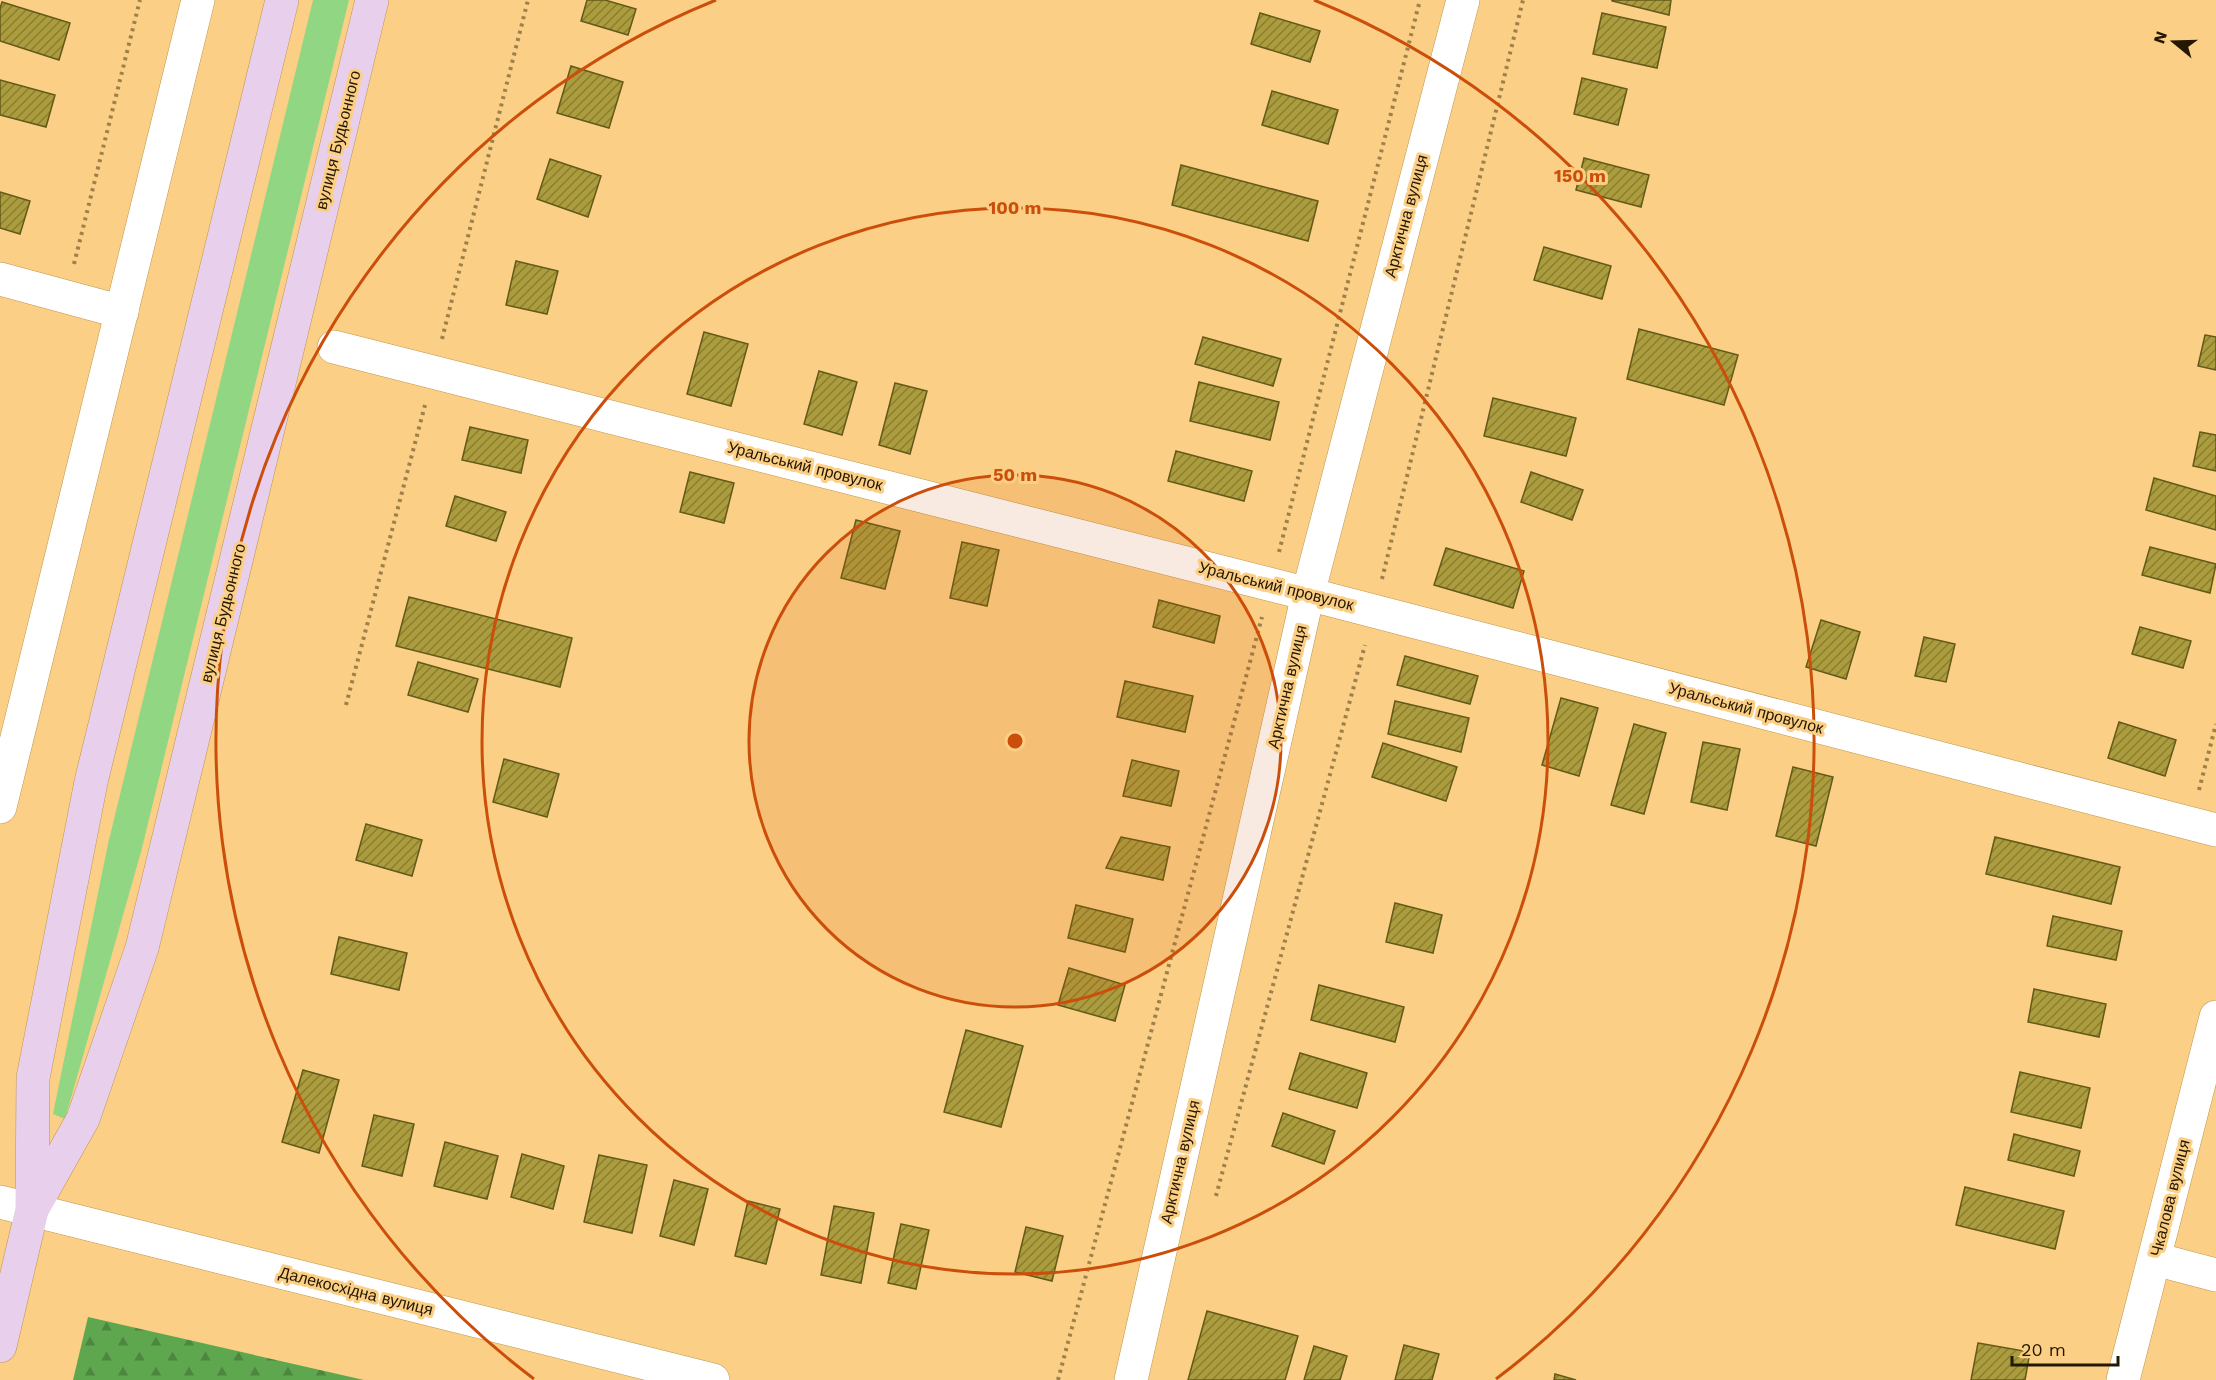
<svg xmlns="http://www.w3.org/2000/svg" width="2216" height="1380" viewBox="0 0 2216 1380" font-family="'Work Sans',sans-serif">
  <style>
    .grass { fill: #91d783 }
    .forest { fill: url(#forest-firs) }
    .building { fill: url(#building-hatch); stroke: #635919; stroke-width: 1.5 }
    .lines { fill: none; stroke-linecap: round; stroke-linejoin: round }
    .minor-casing { stroke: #bf954c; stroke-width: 34 }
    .secondary-casing { stroke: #bf954c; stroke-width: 34 }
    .path { stroke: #9e804c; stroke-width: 4; stroke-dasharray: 3 4.5; stroke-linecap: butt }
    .minor { stroke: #fff; stroke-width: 33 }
    .secondary { stroke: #e8d0ed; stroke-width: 33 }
    .ring { fill: none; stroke: #cb4f0a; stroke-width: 3 }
    .labels { text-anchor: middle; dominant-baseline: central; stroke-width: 6; stroke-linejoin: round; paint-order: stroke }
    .street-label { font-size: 16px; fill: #241802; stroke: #fbcf85 }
    .centre { fill: #cb4f0a; stroke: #fbcf85; stroke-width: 3 }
    .ring-label { font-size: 18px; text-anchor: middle; font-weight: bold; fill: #cb4f0a; stroke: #fbcf85; stroke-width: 6; stroke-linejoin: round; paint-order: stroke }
  </style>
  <defs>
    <pattern id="forest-firs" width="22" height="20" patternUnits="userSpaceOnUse" patternTransform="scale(1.5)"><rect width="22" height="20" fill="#5ea74e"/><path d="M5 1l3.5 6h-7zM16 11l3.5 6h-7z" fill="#4d873f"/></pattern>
    <pattern id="building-hatch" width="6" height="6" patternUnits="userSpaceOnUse" patternTransform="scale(1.5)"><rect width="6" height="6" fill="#ab9c3d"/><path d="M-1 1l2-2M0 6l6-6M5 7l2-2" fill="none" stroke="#8b7e31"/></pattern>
  </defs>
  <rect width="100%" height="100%" fill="#fbcf85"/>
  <polygon class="grass" points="313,0 349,0 141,852 65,1119 53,1114 108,844"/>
  <polygon class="forest" points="88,1317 364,1380 73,1380"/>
  <g class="building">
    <polygon points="587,0 605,0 636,9 628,35 581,21"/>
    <polygon points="1612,0 1671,0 1669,15 1612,1"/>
    <polygon points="2,2 70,23 59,60 0,41 0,8"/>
    <polygon points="1260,13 1320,31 1310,62 1251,44"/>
    <polygon points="1602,13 1666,27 1657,68 1593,54"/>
    <polygon points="571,66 623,82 609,128 557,113"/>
    <polygon points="1582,78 1627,89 1618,125 1574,114"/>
    <polygon points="0,80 55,95 46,127 0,115"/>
    <polygon points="1272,91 1338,110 1328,144 1262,125"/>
    <polygon points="1584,158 1649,175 1641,207 1576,190"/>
    <polygon points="550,159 601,176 588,217 537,199"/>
    <polygon points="1181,165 1318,201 1308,241 1172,205"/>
    <polygon points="0,192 30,201 20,234 0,228"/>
    <polygon points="1544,247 1611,266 1602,299 1534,280"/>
    <polygon points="516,261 558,271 547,314 506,305"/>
    <polygon points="1639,329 1738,355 1724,405 1627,379"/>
    <polygon points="704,332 748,344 731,406 687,394"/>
    <polygon points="2205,335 2216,337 2216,370 2198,366"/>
    <polygon points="1203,337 1281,359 1273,386 1195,364"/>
    <polygon points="819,371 857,382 842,435 804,424"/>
    <polygon points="1199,382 1279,402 1270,440 1190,421"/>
    <polygon points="895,383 927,391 910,454 879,445"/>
    <polygon points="1493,398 1576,418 1566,456 1484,436"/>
    <polygon points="470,427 528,440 521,473 462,460"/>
    <polygon points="2200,432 2216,435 2216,471 2193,466"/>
    <polygon points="1176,451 1252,471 1244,501 1168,481"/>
    <polygon points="690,472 734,483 724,523 680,512"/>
    <polygon points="1531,472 1583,490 1572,520 1521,502"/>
    <polygon points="2154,478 2216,496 2216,530 2146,510"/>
    <polygon points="455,496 506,512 496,541 446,526"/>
    <polygon points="856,520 900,531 885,589 841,578"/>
    <polygon points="962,542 999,550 987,606 950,598"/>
    <polygon points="2150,547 2216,564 2210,593 2142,575"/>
    <polygon points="1446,548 1524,571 1513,608 1434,585"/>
    <polygon points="409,597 572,638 560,687 396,646"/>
    <polygon points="1159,600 1220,616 1214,643 1153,627"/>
    <polygon points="1821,620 1860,632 1846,679 1806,667"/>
    <polygon points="2140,627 2191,641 2183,668 2132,654"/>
    <polygon points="1924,637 1955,644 1946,682 1915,676"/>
    <polygon points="1405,656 1478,676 1470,704 1397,685"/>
    <polygon points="418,662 478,679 468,712 408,695"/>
    <polygon points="1125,681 1193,696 1185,732 1117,717"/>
    <polygon points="1561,698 1598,708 1579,776 1542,765"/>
    <polygon points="1395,701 1469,718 1461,752 1388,734"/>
    <polygon points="2119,722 2176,740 2165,776 2108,758"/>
    <polygon points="1634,724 1666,733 1644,814 1611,805"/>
    <polygon points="1703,742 1740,749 1727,810 1691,802"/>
    <polygon points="1383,743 1457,767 1446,801 1372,777"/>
    <polygon points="504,759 559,774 547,817 493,802"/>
    <polygon points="1132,760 1179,771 1171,806 1123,796"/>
    <polygon points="1793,767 1833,777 1816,846 1776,836"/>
    <polygon points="366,824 422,840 412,876 356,860"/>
    <polygon points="1121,837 1170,847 1163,880 1106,868"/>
    <polygon points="1995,837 2120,867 2111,904 1986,874"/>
    <polygon points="1395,903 1442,915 1433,953 1386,942"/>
    <polygon points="1076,905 1133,919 1125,952 1068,938"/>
    <polygon points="2053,916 2122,931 2116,960 2047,946"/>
    <polygon points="339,937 407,953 399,990 331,974"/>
    <polygon points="1069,968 1125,985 1115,1021 1058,1005"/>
    <polygon points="1319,985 1404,1007 1395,1042 1311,1020"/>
    <polygon points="2034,989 2106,1004 2099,1037 2028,1022"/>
    <polygon points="966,1030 1023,1046 1001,1127 944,1112"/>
    <polygon points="1300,1053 1367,1073 1357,1108 1289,1089"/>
    <polygon points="303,1070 339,1080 319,1153 282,1142"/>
    <polygon points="2020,1072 2090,1088 2081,1128 2011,1112"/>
    <polygon points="1283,1113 1335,1131 1324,1164 1272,1146"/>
    <polygon points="374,1115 414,1124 402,1176 362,1166"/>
    <polygon points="2014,1134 2080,1151 2074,1176 2008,1160"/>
    <polygon points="445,1142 498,1156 487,1199 434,1186"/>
    <polygon points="522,1154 564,1166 553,1209 511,1197"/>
    <polygon points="599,1155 647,1165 632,1233 584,1222"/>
    <polygon points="674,1180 708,1189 694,1245 660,1236"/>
    <polygon points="1965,1187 2064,1211 2055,1249 1956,1225"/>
    <polygon points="748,1201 780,1209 766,1264 735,1256"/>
    <polygon points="834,1206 874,1213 861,1283 821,1275"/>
    <polygon points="901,1224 929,1230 916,1289 888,1283"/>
    <polygon points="1026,1227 1063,1236 1052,1281 1015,1272"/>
    <polygon points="1207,1311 1298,1336 1285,1380 1188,1380"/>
    <polygon points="1978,1343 2030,1352 2025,1380 1971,1380"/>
    <polygon points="1404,1345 1439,1354 1432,1380 1395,1380"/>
    <polygon points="1314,1346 1347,1356 1340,1380 1304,1380"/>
    <polygon points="1555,1374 1576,1380 1554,1380"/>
  </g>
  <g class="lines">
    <defs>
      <g id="minor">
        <polyline points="0,279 122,312"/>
        <polyline points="334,347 1308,594 2216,830"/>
        <polyline points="0,807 198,0"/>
        <polyline points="0,1202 713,1380"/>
        <polyline points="2155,1259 2216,1275"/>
        <polyline points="1131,1380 1308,594 1463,0"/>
        <polyline points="2123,1380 2216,1017"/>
      </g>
      <g id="secondary">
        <polyline points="34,1206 83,1119 142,948 372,0"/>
        <polyline points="0,1346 32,1210 33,1078 91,782 282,0"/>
      </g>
    </defs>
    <use href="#minor" class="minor-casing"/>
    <use href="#secondary" class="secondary-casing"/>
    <g class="path">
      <polyline points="74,264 140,0"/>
      <polyline points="442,339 528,0"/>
      <polyline points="1279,552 1420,0"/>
      <polyline points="1382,579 1523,0"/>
      <polyline points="346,705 425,405"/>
      <polyline points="2199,790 2216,724"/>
      <polyline points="1216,1196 1365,645"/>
      <polyline points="1058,1380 1262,617"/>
    </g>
    <use href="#minor" class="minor"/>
    <use href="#secondary" class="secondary"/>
  </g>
  <circle cx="1015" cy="741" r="266" fill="#cb4f0a" fill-opacity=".12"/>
  <g class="ring">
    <circle cx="1015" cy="741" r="266"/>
    <circle cx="1015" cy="741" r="533"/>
    <path d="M534 1379A799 799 0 0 1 716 0M1314 0A799 799 0 0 1 1496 1379"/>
  </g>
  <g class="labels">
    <g class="street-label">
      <text transform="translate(338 140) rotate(-76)">вулиця Будьонного</text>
      <text transform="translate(1406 216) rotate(-75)">Арктична вулиця</text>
      <text transform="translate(805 466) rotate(14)">Уральський провулок</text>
      <text transform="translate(1276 586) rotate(14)">Уральський провулок</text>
      <text transform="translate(223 613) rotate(-76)">вулиця Будьонного</text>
      <text transform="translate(1287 687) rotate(-77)">Арктична вулиця</text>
      <text transform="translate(1746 708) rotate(15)">Уральський провулок</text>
      <text transform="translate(1180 1162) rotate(-77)">Арктична вулиця</text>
      <text transform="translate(2170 1198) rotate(-76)">Чкалова вулиця</text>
      <text transform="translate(356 1291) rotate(14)">Далекосхідна вулиця</text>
    </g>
  </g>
  <circle cx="1015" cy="741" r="9" class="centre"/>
  <g class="ring-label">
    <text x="1580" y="182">150 m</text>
    <text x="1015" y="214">100 m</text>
    <text x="1015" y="481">50 m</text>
  </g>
  <g transform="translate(2174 42) rotate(289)" stroke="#fbcf85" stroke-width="4.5" paint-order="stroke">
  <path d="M0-4.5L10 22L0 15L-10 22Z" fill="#241802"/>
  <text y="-9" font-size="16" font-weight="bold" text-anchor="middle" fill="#241802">N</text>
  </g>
  <path d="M2012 1356v9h106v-9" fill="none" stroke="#241802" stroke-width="3"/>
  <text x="2021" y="1356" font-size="18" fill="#241802" stroke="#fbcf85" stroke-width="4.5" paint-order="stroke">20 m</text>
</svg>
